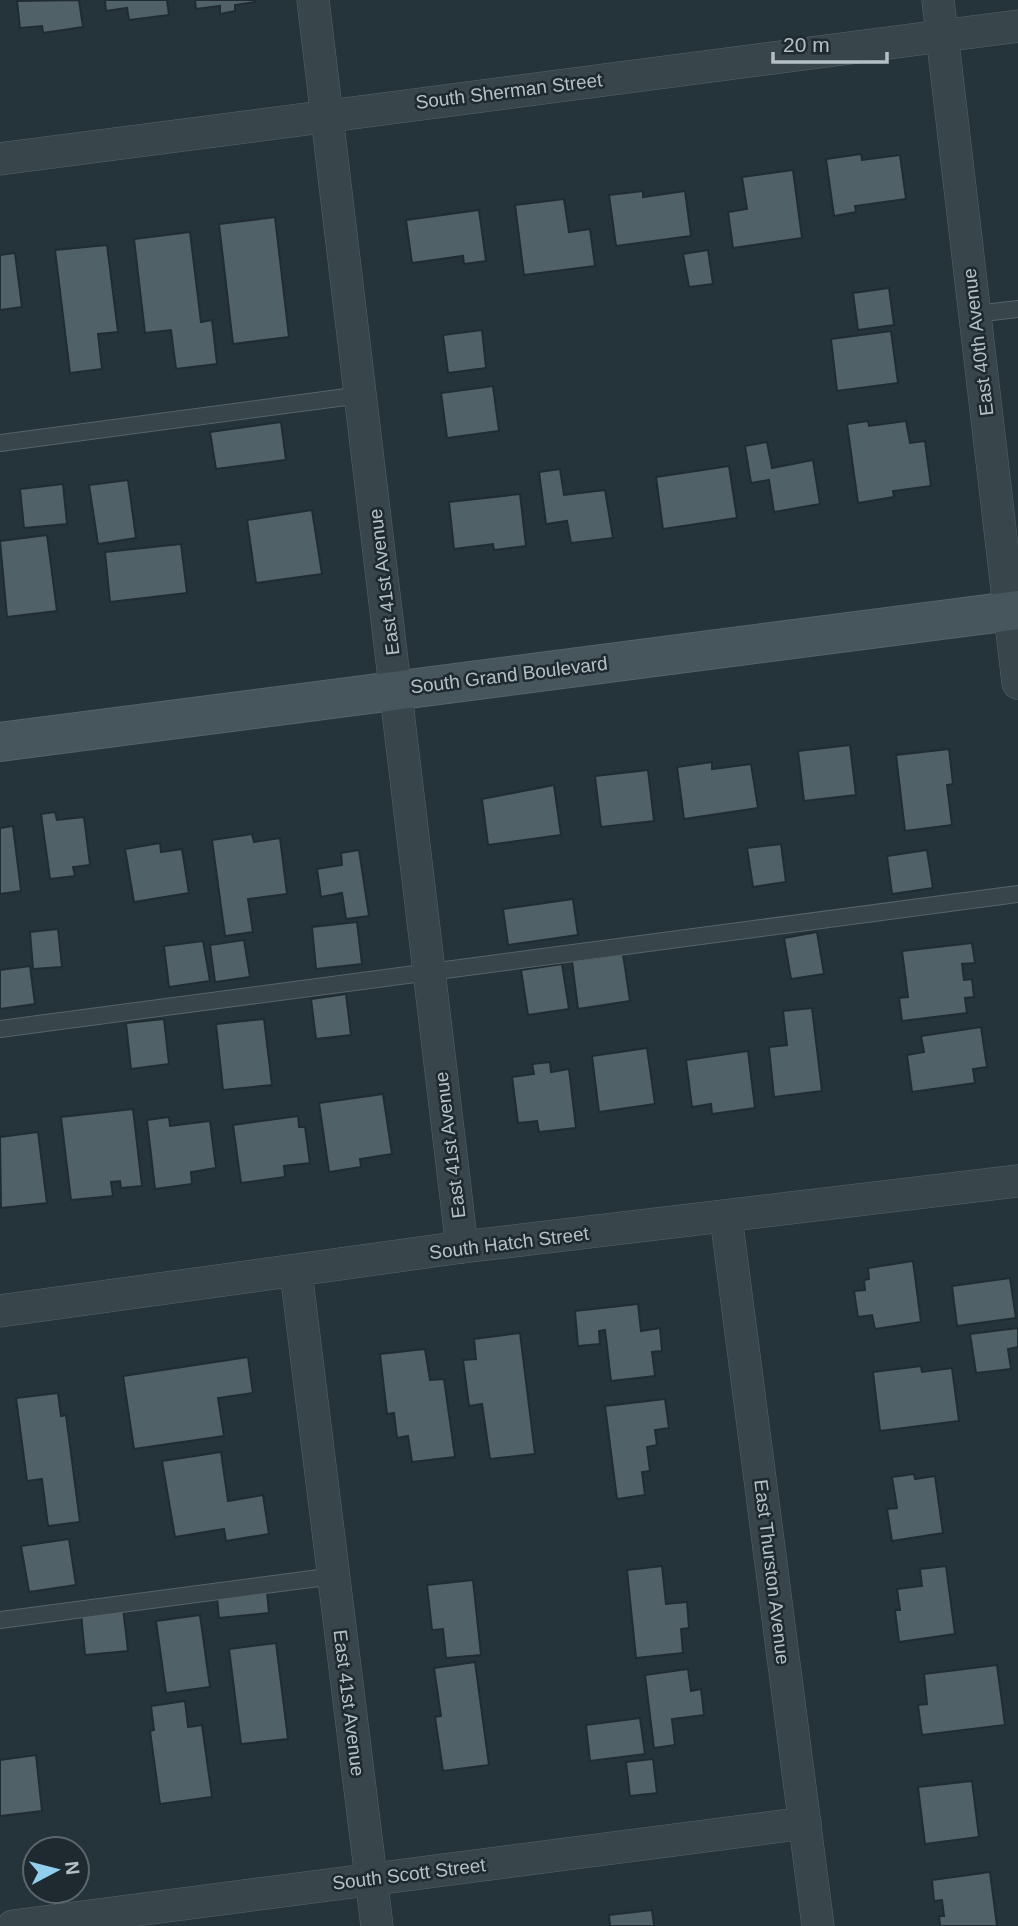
<svg xmlns="http://www.w3.org/2000/svg" width="1018" height="1926" viewBox="0 0 1018 1926" font-family="Arial,sans-serif">
  <style>
    .building { fill: #506168; stroke: #202c31; stroke-width: 2 }
    .lines { fill: none; stroke-linecap: round; stroke-linejoin: round }
    .service-casing { stroke: #576368; stroke-width: 18 }
    .minor-casing { stroke: #576368; stroke-width: 33 }
    .secondary-casing { stroke: #576368; stroke-width: 40 }
    .service { stroke: #38454a; stroke-width: 16 }
    .minor { stroke: #38454a; stroke-width: 32 }
    .secondary { stroke: #47555d; stroke-width: 38 }
    .labels { text-anchor: middle; dominant-baseline: central; stroke-width: 5; stroke-linejoin: round; paint-order: stroke }
    .street-label { font-size: 19px; fill: #b4c0c6; stroke: #1e2a2f }
  </style>
  <rect width="100%" height="100%" fill="#25343a"/>
  <g class="building">
    <polygon points="79,0 83,27 43,33 42,26 20,28 17,1"/>
    <polygon points="105,0 167,0 169,15 129,20 127,8 106,11"/>
    <polygon points="195,0 255,0 255,2 235,5 235,11 220,14 220,6 196,9"/>
    <polygon points="861,154 862,160 900,155 906,199 855,206 856,212 834,216 826,159"/>
    <polygon points="793,170 802,238 733,248 728,212 747,209 742,177"/>
    <polygon points="643,191 643,197 685,191 691,236 616,246 609,195"/>
    <polygon points="564,199 569,232 590,229 595,266 524,275 515,205"/>
    <polygon points="479,210 486,261 464,264 463,256 412,263 406,220"/>
    <polygon points="275,217 289,337 233,344 219,224"/>
    <polygon points="190,232 201,322 212,320 217,364 176,369 171,330 145,333 134,239"/>
    <polygon points="107,245 118,332 98,334 102,369 70,373 55,250"/>
    <polygon points="708,250 713,284 689,287 683,254"/>
    <polygon points="15,253 22,307 0,310 0,255"/>
    <polygon points="889,288 894,325 858,330 853,293"/>
    <polygon points="482,330 486,368 448,373 443,335"/>
    <polygon points="891,331 898,383 837,391 831,339"/>
    <polygon points="493,386 499,431 447,438 441,393"/>
    <polygon points="868,421 869,426 906,421 910,443 925,441 931,486 893,491 894,497 858,503 847,424"/>
    <polygon points="281,422 286,460 216,469 210,432"/>
    <polygon points="767,442 772,468 813,460 820,504 774,512 769,480 751,483 745,446"/>
    <polygon points="729,466 737,518 663,529 656,477"/>
    <polygon points="560,469 564,495 605,490 613,538 571,543 567,521 546,524 539,472"/>
    <polygon points="128,480 136,538 98,544 89,485"/>
    <polygon points="63,484 67,524 24,528 20,489"/>
    <polygon points="520,494 526,546 494,550 493,544 454,549 449,502"/>
    <polygon points="312,510 322,574 256,583 247,520"/>
    <polygon points="47,535 57,611 7,617 0,541"/>
    <polygon points="181,544 187,593 110,602 105,552"/>
    <polygon points="850,745 856,795 804,801 798,751"/>
    <polygon points="949,749 953,784 947,785 952,825 905,831 896,755"/>
    <polygon points="712,762 712,769 751,764 758,808 684,819 677,767"/>
    <polygon points="648,770 654,821 601,827 595,776"/>
    <polygon points="554,785 561,835 488,845 482,799"/>
    <polygon points="55,812 57,820 84,817 90,865 73,867 75,876 50,879 41,814"/>
    <polygon points="13,826 21,891 0,894 0,828"/>
    <polygon points="252,834 254,842 280,838 287,894 248,899 253,932 225,936 212,840"/>
    <polygon points="160,843 161,852 182,849 189,893 134,902 125,849"/>
    <polygon points="781,844 786,882 753,887 747,848"/>
    <polygon points="359,850 369,916 346,919 342,893 321,897 317,869 342,865 341,853"/>
    <polygon points="927,850 933,888 892,894 887,856"/>
    <polygon points="573,899 578,935 508,945 503,909"/>
    <polygon points="357,922 362,964 316,969 312,927"/>
    <polygon points="58,929 62,967 33,969 30,932"/>
    <polygon points="817,932 824,974 791,979 784,938"/>
    <polygon points="244,940 250,977 215,982 210,945"/>
    <polygon points="203,941 210,981 169,987 164,946"/>
    <polygon points="972,943 975,963 962,964 964,980 972,979 974,997 965,998 967,1013 902,1021 899,998 908,997 902,951"/>
    <polygon points="623,954 630,1001 578,1009 572,961"/>
    <polygon points="562,964 569,1009 528,1015 521,970"/>
    <polygon points="30,966 35,1004 0,1009 0,970"/>
    <polygon points="346,994 351,1035 316,1039 311,999"/>
    <polygon points="812,1008 822,1091 774,1097 769,1047 787,1045 783,1011"/>
    <polygon points="164,1019 169,1064 131,1069 126,1023"/>
    <polygon points="264,1019 272,1085 223,1090 216,1024"/>
    <polygon points="981,1027 987,1067 973,1069 975,1083 912,1092 907,1055 924,1052 921,1036"/>
    <polygon points="647,1048 655,1104 599,1112 592,1056"/>
    <polygon points="748,1051 755,1108 712,1114 711,1104 692,1107 686,1060"/>
    <polygon points="550,1062 551,1072 569,1069 576,1128 539,1132 537,1121 518,1123 512,1077 534,1074 532,1064"/>
    <polygon points="383,1094 392,1154 360,1159 361,1167 329,1172 319,1103"/>
    <polygon points="133,1109 142,1186 121,1188 120,1181 111,1182 113,1196 71,1200 61,1117"/>
    <polygon points="298,1116 299,1127 305,1127 310,1163 284,1166 285,1177 241,1183 233,1125"/>
    <polygon points="169,1117 170,1126 210,1121 216,1168 191,1172 192,1184 155,1189 147,1120"/>
    <polygon points="38,1132 47,1203 1,1208 0,1137"/>
    <polygon points="913,1261 921,1322 875,1329 872,1315 858,1317 854,1291 865,1290 864,1280 869,1279 868,1268"/>
    <polygon points="1010,1278 1016,1318 957,1326 952,1286"/>
    <polygon points="638,1304 641,1331 660,1328 662,1351 652,1352 655,1376 611,1381 605,1330 599,1331 600,1344 578,1346 575,1311"/>
    <polygon points="1018,1328 1018,1347 1008,1349 1011,1369 976,1373 970,1334"/>
    <polygon points="520,1333 535,1454 490,1459 482,1404 469,1406 463,1360 476,1359 474,1339"/>
    <polygon points="425,1349 430,1380 444,1379 455,1457 412,1462 408,1436 397,1438 394,1413 387,1414 380,1354"/>
    <polygon points="248,1357 253,1393 218,1398 224,1436 134,1449 123,1376"/>
    <polygon points="921,1366 922,1372 952,1368 959,1421 880,1431 873,1372"/>
    <polygon points="58,1393 61,1416 66,1415 80,1522 48,1526 42,1479 27,1481 16,1398"/>
    <polygon points="665,1399 669,1428 655,1430 657,1445 647,1447 650,1471 642,1472 645,1495 617,1499 605,1406"/>
    <polygon points="221,1452 228,1501 263,1495 269,1534 226,1541 224,1529 175,1537 162,1461"/>
    <polygon points="914,1474 915,1479 935,1476 943,1533 892,1541 887,1509 897,1508 892,1477"/>
    <polygon points="69,1539 76,1585 29,1592 21,1546"/>
    <polygon points="662,1566 666,1604 687,1602 689,1628 681,1629 683,1653 636,1658 627,1570"/>
    <polygon points="946,1566 955,1634 899,1642 895,1610 900,1610 897,1589 922,1586 920,1569"/>
    <polygon points="473,1580 481,1655 446,1658 443,1629 432,1630 427,1585"/>
    <polygon points="267,1592 269,1613 219,1618 217,1597"/>
    <polygon points="123,1608 128,1651 85,1655 81,1613"/>
    <polygon points="200,1615 210,1687 166,1693 156,1621"/>
    <polygon points="276,1643 288,1739 241,1744 229,1649"/>
    <polygon points="475,1662 489,1765 443,1771 435,1717 441,1716 434,1668"/>
    <polygon points="997,1665 1005,1725 922,1735 918,1705 927,1704 924,1674"/>
    <polygon points="688,1669 691,1691 701,1689 704,1715 672,1719 675,1745 654,1748 645,1675"/>
    <polygon points="185,1701 188,1727 202,1725 212,1797 160,1804 150,1731 154,1730 151,1706"/>
    <polygon points="640,1718 645,1754 590,1761 586,1725"/>
    <polygon points="36,1755 42,1811 0,1816 0,1760"/>
    <polygon points="653,1759 657,1793 630,1796 626,1762"/>
    <polygon points="972,1781 979,1837 925,1844 918,1787"/>
    <polygon points="990,1872 997,1926 940,1926 939,1916 944,1916 942,1900 934,1901 932,1880"/>
    <polygon points="652,1910 654,1926 610,1926 609,1915"/>
  </g>
  <g class="lines">
    <defs>
      <g id="service">
        <polyline points="975,314 1018,309"/>
        <polyline points="0,443 361,395"/>
        <polyline points="0,1029 1018,894"/>
        <polyline points="0,1620 334,1576"/>
      </g>
      <g id="minor">
        <polyline points="313,0 462,1247"/>
        <polyline points="938,0 1018,683"/>
        <polyline points="0,159 1018,26"/>
        <polyline points="726,1217 818,1926"/>
        <polyline points="296,1272 377,1926"/>
        <polyline points="0,1311 462,1247 1018,1181"/>
        <polyline points="13,1926 805,1823"/>
      </g>
      <polyline id="secondary" points="0,742 1018,610"/>
    </defs>
    <use href="#service" class="service-casing"/>
    <use href="#minor" class="minor-casing"/>
    <use href="#secondary" class="secondary-casing"/>
    <use href="#service" class="service"/>
    <use href="#minor" class="minor"/>
    <use href="#secondary" class="secondary"/>
  </g>
  <g class="labels">
    <g class="street-label">
      <text transform="translate(509 91) rotate(-7)">South Sherman Street</text>
      <text transform="translate(978 342) rotate(-97)">East 40th Avenue</text>
      <text transform="translate(384 582) rotate(-97)">East 41st Avenue</text>
      <text transform="translate(509 675) rotate(-7)">South Grand Boulevard</text>
      <text transform="translate(450 1145) rotate(-97)">East 41st Avenue</text>
      <text transform="translate(509 1243) rotate(-7)">South Hatch Street</text>
      <text transform="translate(772 1572) rotate(83)">East Thurston Avenue</text>
      <text transform="translate(349 1703) rotate(83)">East 41st Avenue</text>
      <text transform="translate(409 1874) rotate(-7)">South Scott Street</text>
    </g>
  </g>
  <g transform="translate(56 1870) rotate(83)"><circle r="33" fill="#1e2a2f" stroke="#5a666b" stroke-width="2"/>
  <path d="M0-5L12 26L0 18L-12 26Z" fill="#91cfee"/>
  <text y="-10" font-size="19" font-weight="bold" text-anchor="middle" fill="#b4c0c6">N</text>
  </g>
  <path d="M773 52v10h114v-10" fill="none" stroke="#b4c0c6" stroke-width="3.5"/>
  <text x="783" y="52" font-size="21" fill="#b4c0c6" stroke="#1e2a2f" stroke-width="5" paint-order="stroke">20 m</text>
</svg>
